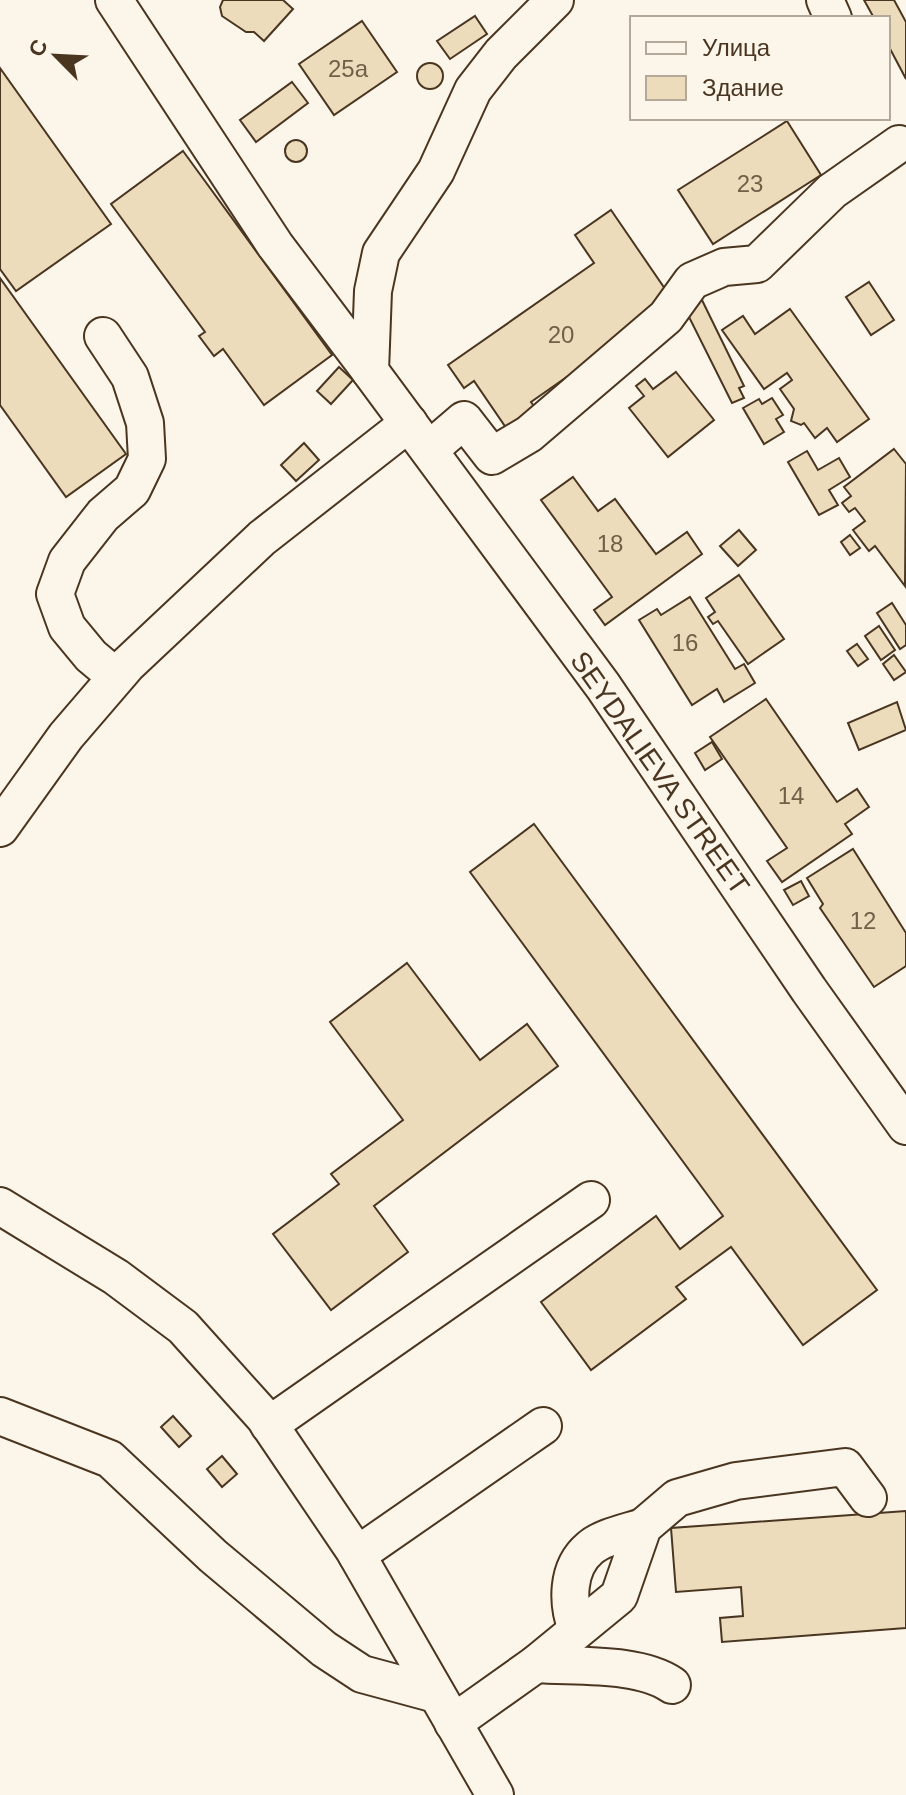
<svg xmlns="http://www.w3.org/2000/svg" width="906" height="1795" viewBox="0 0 906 1795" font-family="Helvetica,sans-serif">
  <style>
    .building { fill: #ecdcbc; stroke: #4a3520; stroke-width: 2 }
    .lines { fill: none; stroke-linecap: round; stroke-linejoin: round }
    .minor-casing { stroke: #4a3520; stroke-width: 40 }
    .minor { stroke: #fbf6e9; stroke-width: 36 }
    .labels { text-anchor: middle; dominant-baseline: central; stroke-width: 6; stroke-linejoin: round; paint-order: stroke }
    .number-label { font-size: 24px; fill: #725f47 }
    .street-label { font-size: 28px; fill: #4a3520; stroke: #fbf6e9 }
  </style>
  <rect width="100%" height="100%" fill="#fbf6e9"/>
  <g class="building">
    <polygon points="223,0 283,0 293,9 264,41 254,32 246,32 222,16 220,7"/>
    <polygon points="864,0 894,0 906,22 906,79 888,45 888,18 874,18"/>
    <polygon points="475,16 487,34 450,59 437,41"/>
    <polygon points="362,21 397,72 334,115 299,64"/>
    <circle cx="430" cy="76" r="13"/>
    <polygon points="0,68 111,224 16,291 0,269"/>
    <polygon points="292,82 308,103 256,142 240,120"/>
    <polygon points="787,121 821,175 713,244 678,190"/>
    <circle cx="296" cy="151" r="11"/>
    <polygon points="183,151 332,355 264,405 223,349 214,356 199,336 205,332 111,204"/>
    <polygon points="611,210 674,302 531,402 538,412 509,432 474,381 464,388 448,365 594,263 575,235"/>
    <polygon points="0,278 126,454 66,497 0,405"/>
    <polygon points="869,282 894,320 871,335 846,297"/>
    <polygon points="700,296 744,386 739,388 744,398 732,403 683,305"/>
    <polygon points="790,309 869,419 837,442 827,428 815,438 804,423 801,425 791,421 794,409 780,389 792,380 787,373 764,389 722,330 743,316 755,334"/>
    <polygon points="339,367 353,380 331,404 317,391"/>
    <polygon points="676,372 714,420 668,457 629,408 644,396 636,386 645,379 653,389"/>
    <polygon points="772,398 783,415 776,419 784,432 764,444 743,408 759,399 762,404"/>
    <polygon points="304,443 319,460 296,481 281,465"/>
    <polygon points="894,449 906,464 905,586 875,546 869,551 853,530 865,521 855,508 849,512 842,503 851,496 844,487"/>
    <polygon points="807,451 818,470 839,458 850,477 829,490 838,505 819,515 788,462"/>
    <polygon points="573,477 598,511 615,499 656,554 687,532 702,554 605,625 594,610 612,597 541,500"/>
    <polygon points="739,530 756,550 738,566 720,546"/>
    <polygon points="850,535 860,548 850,555 841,542"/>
    <polygon points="739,575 784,639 748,664 718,621 713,624 708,617 715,612 706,598"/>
    <polygon points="690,597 735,669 744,664 755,683 724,702 717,689 692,705 639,620 657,609 661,615"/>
    <polygon points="892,603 906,625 906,645 900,649 877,613"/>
    <polygon points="879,626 895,650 881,660 865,636"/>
    <polygon points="857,644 868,659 858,666 847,651"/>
    <polygon points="894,655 906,672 894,680 883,664"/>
    <polygon points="766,699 837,802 857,789 869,807 845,824 852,834 782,882 767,861 787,848 710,737"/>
    <polygon points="897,702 906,730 859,750 848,723"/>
    <polygon points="712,742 722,759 705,770 695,753"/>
    <polygon points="534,824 877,1290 803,1345 731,1247 676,1287 686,1299 591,1370 541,1302 656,1216 680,1249 723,1216 470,872"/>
    <polygon points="853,849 906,933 906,966 874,987 820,908 823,904 807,878"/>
    <polygon points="801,881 809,896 793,905 784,890"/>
    <polygon points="407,963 480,1060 527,1024 558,1066 374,1206 408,1252 331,1310 273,1234 339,1184 331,1174 403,1120 330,1022"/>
    <polygon points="173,1416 191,1436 179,1447 161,1427"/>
    <polygon points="222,1456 237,1474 222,1487 207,1469"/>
    <polygon points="906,1511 906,1628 722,1642 720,1618 743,1616 741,1587 676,1592 671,1528"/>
  </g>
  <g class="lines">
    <defs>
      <g id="minor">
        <polyline points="114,0 275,245 370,371"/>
        <polyline points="555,0 501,54 473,90 436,171 381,253 373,291 370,371 603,686 809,990 906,1126"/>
        <polyline points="825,0 833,18"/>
        <polyline points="103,336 130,377 145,423 147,459 132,490 103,515 67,561 55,594 67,627 91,656 116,677"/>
        <polyline points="429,450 464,420 492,456 529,434 666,317 692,281 724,267 757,264 832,191 899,144"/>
        <polyline points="0,828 66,736 127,665 262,538 409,423"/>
        <polyline points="0,1206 116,1277 183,1327 264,1417 354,1550 495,1795"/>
        <polyline points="0,1416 110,1459 213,1556 324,1649 362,1674 436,1694"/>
        <polyline points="269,1425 591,1200"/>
        <polyline points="357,1555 543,1426"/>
        <path d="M577 1630C567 1604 566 1568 590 1548 602 1537 628 1532 643 1527"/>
        <path d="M536 1664C576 1667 639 1662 672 1685"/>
        <polyline points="453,1723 536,1664 619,1596 643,1527 677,1498 736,1481 845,1467 868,1498"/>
      </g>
    </defs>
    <use href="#minor" class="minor-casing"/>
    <use href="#minor" class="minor"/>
  </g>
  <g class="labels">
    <g class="number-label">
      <text x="348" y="68">25а</text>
      <text x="750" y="183">23</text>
      <text x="561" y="334">20</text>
      <text x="610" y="543">18</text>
      <text x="685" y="642">16</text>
      <text x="791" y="795">14</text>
      <text x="863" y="920">12</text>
    </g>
    <g class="street-label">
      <text transform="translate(660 773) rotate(55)">SEYDALIEVA STREET</text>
    </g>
  </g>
  <rect x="630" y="16" width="260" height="104" fill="#fbf6e9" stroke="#b4a999" stroke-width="2"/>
  <rect x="646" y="42" width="40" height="12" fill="#fbf6e9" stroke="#b4a999" stroke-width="2"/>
  <text x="702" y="56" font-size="24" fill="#4a3520">Улица</text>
  <rect x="646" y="76" width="40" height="24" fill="#ecdcbc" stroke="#b4a999" stroke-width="2"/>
  <text x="702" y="96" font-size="24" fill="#4a3520">Здание</text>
  <g transform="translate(56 56) rotate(294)" stroke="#fbf6e9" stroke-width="6" paint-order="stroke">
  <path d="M0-6L14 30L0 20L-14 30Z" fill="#4a3520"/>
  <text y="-12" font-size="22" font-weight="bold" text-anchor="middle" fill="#4a3520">С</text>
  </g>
</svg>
